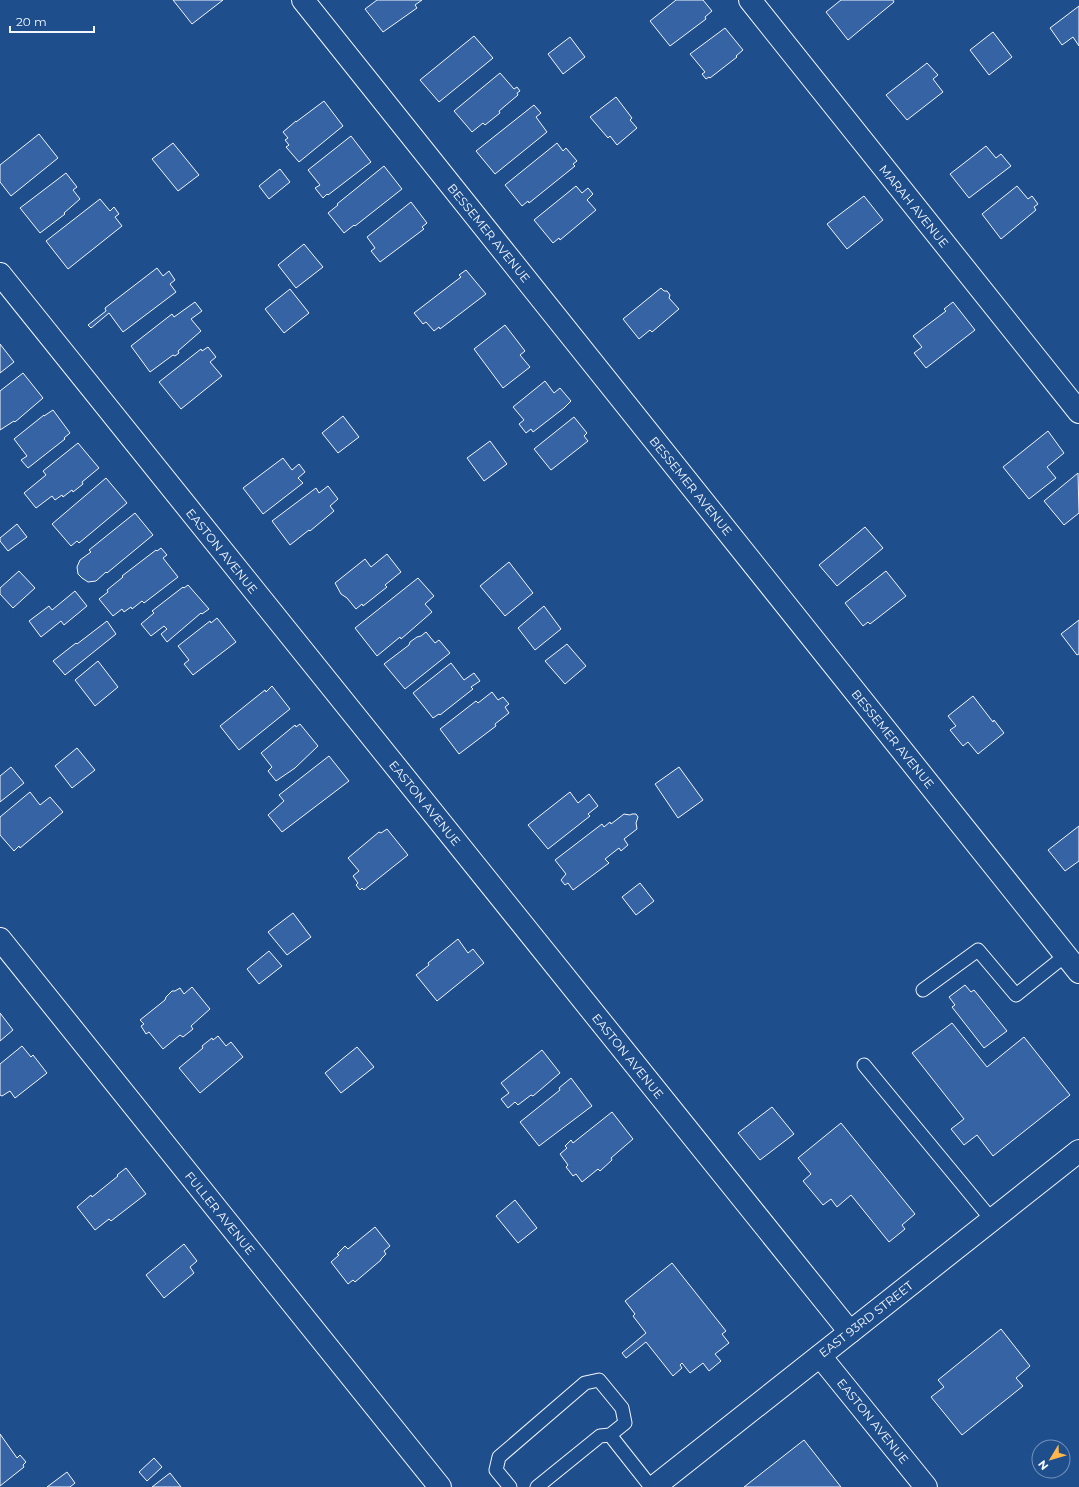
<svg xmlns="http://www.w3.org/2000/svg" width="1079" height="1487" viewBox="0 0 1079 1487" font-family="Montserrat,sans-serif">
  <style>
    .building { fill: #3563a3; stroke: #f2f6ff }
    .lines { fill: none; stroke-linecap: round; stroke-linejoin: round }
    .lane-casing { stroke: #f2f6ff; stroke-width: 15 }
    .street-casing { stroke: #f2f6ff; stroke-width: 24 }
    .secondary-casing { stroke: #f2f6ff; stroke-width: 24 }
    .lane { stroke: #1f4e8c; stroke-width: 13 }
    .street { stroke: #1f4e8c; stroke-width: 22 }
    .secondary { stroke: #1f4e8c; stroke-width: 22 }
    .labels { text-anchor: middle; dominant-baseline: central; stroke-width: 3; stroke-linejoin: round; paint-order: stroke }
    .street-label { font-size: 12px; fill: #f2f6ff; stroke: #1f4e8c }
  </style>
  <rect width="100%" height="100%" fill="#1f4e8c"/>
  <g class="building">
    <polygon points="173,0 223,0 192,24"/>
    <polygon points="377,0 422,0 415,5 417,8 383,32 365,9"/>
    <polygon points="676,0 703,0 712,11 705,17 706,19 670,46 650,21"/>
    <polygon points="841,0 893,0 894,2 848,40 826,12"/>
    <polygon points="1079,6 1079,46 1073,37 1062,45 1050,28"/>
    <polygon points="725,28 743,50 736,56 737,57 710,78 709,77 706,79 702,74 705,72 690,54"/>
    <polygon points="993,32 1012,57 989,75 970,50"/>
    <polygon points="474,36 493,58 439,102 420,80"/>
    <polygon points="570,37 585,57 563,74 548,54"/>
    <polygon points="927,63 938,75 933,79 943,92 907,120 886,95"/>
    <polygon points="500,73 514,89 517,87 520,91 517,93 518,95 499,111 500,113 485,125 483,123 472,132 454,111"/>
    <polygon points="616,97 632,118 630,120 637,128 617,145 610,136 608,138 590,117"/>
    <polygon points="324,101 343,126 299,162 286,147 289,145 285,140 288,138 283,132 296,121 296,122"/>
    <polygon points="534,105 541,113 536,117 547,132 495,174 476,151"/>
    <polygon points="39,134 58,158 11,196 0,182 0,165"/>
    <polygon points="351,136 371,162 328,195 327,194 323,198 315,188 320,185 308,170"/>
    <polygon points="173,143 199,175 178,191 152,159"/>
    <polygon points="557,143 563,151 566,148 577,161 573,164 575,166 529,203 528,201 522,206 505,185"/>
    <polygon points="986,146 996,158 1001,154 1011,166 969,198 950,174"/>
    <polygon points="384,166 402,189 355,226 354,225 344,233 328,213 338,205 337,204"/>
    <polygon points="280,169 290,182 269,199 259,186"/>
    <polygon points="66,173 77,187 73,190 80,199 64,213 65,214 40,233 20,208"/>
    <polygon points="576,186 582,193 588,188 593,194 587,200 596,210 560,240 559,238 553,243 534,220"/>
    <polygon points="1017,186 1028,199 1032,196 1038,204 1034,207 1036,210 1001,239 982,214"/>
    <polygon points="864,196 883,220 847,249 827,224"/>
    <polygon points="100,199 110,211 114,207 119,214 115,217 122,226 68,269 46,241"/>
    <polygon points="411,202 427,223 422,227 424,229 380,262 371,251 375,248 367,237"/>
    <polygon points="304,244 323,267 296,288 278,265"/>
    <polygon points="157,268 163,276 169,271 175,280 170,284 176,292 123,332 109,313 91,328 88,325 106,311 105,308"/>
    <polygon points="466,270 486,294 440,329 439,327 434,331 426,322 423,324 414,313 461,277 459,275"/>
    <polygon points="661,288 664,291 667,291 670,295 669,298 679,309 652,332 650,330 639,339 623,319"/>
    <polygon points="290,289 309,313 284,333 265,309"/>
    <polygon points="195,302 202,311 191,319 201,331 178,351 179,353 175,356 173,355 150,372 131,346 172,314 174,317"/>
    <polygon points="953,302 975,330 926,368 914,353 922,347 913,336 946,311 944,309"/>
    <polygon points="505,325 525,351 520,355 530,367 503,388 474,349"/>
    <polygon points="0,344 14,362 0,373"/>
    <polygon points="208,347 216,357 210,362 222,376 181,409 159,382 201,349 202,351"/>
    <polygon points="23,373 43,398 15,422 14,421 0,430 0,391"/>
    <polygon points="545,381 554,393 560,388 571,401 564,408 533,432 531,429 526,433 519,424 524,420 513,407"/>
    <polygon points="53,410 70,433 64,438 65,439 28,468 21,460 27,456 14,439 44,415 44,416"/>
    <polygon points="343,416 359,437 338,453 322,433"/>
    <polygon points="574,417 587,433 584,436 588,441 551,470 534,449"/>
    <polygon points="1048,431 1064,453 1047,467 1056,478 1029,499 1003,467"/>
    <polygon points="490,441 507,464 484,481 467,458"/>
    <polygon points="78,443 99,468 82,482 83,484 73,492 72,490 63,497 62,495 55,500 52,496 36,508 24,493 46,475 43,471"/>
    <polygon points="283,458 292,470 299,464 305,472 298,478 303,483 263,514 243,488"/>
    <polygon points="1078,473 1079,513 1064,525 1044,501"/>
    <polygon points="106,478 127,503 79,543 77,541 71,546 52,524"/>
    <polygon points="328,486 338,499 330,506 334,511 310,531 309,530 290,545 272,521 316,488 319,493"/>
    <polygon points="135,513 153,535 107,573 106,572 96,581 88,582 82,578 78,574 77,567 80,560 91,552 89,550"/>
    <polygon points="17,524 27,537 8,551 0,541 0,538"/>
    <polygon points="865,527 883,548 837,586 819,565"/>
    <polygon points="161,548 167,555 163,558 178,577 144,603 142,601 132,609 131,607 124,612 122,609 113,616 99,599 108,592 107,590 123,577 122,576 156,550 157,551"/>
    <polygon points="387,554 401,572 385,585 387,587 363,606 362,604 356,609 347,598 341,594 335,583 365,559 371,567"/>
    <polygon points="509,562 533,593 505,616 480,586"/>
    <polygon points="19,571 35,588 13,608 0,594 0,588"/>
    <polygon points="886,571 906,596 870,624 868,622 863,626 845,603"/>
    <polygon points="418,578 434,596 425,604 432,612 401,639 400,637 377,656 355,628"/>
    <polygon points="188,585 209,609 202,614 201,613 167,642 161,634 167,629 164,626 151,636 141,624 154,613 152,611 183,587 184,588"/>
    <polygon points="75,591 87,606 64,625 61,621 41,637 29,621 49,606 52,610"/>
    <polygon points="544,606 561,629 535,650 518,628"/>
    <polygon points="217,618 236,642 193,675 184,664 189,660 178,646 210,621 211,623"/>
    <polygon points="1079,620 1079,654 1077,655 1061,634"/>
    <polygon points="107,621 116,634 65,675 53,661 76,643 77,644"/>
    <polygon points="426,632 435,643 439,640 450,653 405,689 384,664 409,645 410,642 417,637 421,636"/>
    <polygon points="567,644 586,666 565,684 545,661"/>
    <polygon points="98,661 118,687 95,706 75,680"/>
    <polygon points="451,663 464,680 474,673 480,681 471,687 473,689 440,715 439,714 433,718 413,693"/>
    <polygon points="272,686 290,709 239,750 220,726 265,690 266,692"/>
    <polygon points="492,692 498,700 503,697 509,704 505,707 509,713 495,724 496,726 459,754 440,729 476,701 478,703"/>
    <polygon points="973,696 993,722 994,720 1004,733 978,754 968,742 963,746 950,730 956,726 948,716"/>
    <polygon points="300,724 318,746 295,768 276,781 268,771 272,767 261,753 295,725 296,727"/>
    <polygon points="77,748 95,770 72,788 55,766"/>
    <polygon points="329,756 349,781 282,832 268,815 284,801 279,795"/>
    <polygon points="11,767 24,783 0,802 0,776"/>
    <polygon points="679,767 703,800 678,818 655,784"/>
    <polygon points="30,792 40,805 50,797 63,812 20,848 19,846 14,851 0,835 0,817"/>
    <polygon points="570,792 578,803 589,794 598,806 588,814 590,816 548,849 528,825"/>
    <polygon points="624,814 630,815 632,814 636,814 638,817 636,823 637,829 624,839 628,845 621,851 619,848 605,859 609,863 573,890 568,883 565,885 561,880 566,874 555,860 602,824 604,827 610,822 611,824"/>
    <polygon points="1079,826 1079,861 1065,871 1048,850"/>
    <polygon points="387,829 408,855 364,890 362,888 360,890 356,885 358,883 353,876 359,871 348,858 379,832 381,833"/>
    <polygon points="640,883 654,901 636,915 622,897"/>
    <polygon points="293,913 311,937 287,955 268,932"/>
    <polygon points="458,939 468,953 473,949 484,963 437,1001 416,975 429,965 428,963"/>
    <polygon points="269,951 282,966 259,984 247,969"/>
    <polygon points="965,985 971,992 974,990 1007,1031 984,1048 952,1007 955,1005 949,997"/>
    <polygon points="192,987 210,1009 191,1026 193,1029 183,1037 180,1035 163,1049 149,1032 146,1034 141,1026 144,1024 140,1020 165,1000 166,997 172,991 175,991 180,988 184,994"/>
    <polygon points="0,1013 13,1030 0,1041"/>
    <polygon points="952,1023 987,1067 1024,1037 1070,1095 993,1156 977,1135 964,1145 951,1129 964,1119 912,1053"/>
    <polygon points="218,1036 226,1046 231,1042 243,1057 200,1093 179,1068 203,1048 202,1046 212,1038 213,1040"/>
    <polygon points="22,1046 31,1057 33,1055 47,1073 15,1098 10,1091 2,1096 0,1095 0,1064"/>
    <polygon points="357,1047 374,1067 341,1093 325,1073"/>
    <polygon points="542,1050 560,1073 533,1096 531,1095 518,1105 515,1102 508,1108 501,1099 509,1093 501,1083"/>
    <polygon points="571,1078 592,1106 539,1146 520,1122 560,1090 559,1088"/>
    <polygon points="772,1107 794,1134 760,1160 738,1133"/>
    <polygon points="612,1112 633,1139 611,1158 612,1160 600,1171 598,1169 582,1182 576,1174 573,1176 566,1167 568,1165 560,1154 567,1148 565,1146 571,1140 573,1143"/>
    <polygon points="841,1123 915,1214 902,1225 905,1229 889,1242 851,1195 837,1207 831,1199 823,1205 803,1181 811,1174 798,1158"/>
    <polygon points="126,1168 146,1194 111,1221 109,1219 95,1230 77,1207 91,1195 92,1197 118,1176 117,1175"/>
    <polygon points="515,1200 537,1228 518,1243 496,1216"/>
    <polygon points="375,1227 390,1246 384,1251 386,1254 381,1259 381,1260 355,1282 353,1280 348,1284 331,1262 339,1255 337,1254 345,1246 348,1249"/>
    <polygon points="184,1244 197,1261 190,1267 194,1273 164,1298 146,1275"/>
    <polygon points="672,1263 726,1331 722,1334 729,1343 715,1354 721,1361 709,1371 703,1363 690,1373 682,1363 680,1365 682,1368 673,1376 646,1342 626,1358 622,1353 646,1333 633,1316 635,1314 625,1301"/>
    <polygon points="1001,1329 1030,1366 1016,1378 1023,1386 962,1435 931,1397 944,1387 938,1380"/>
    <polygon points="0,1434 17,1458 20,1455 26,1462 23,1465 24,1467 0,1486"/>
    <polygon points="804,1440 841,1487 744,1487"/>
    <polygon points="154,1458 162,1467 147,1481 139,1472"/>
    <polygon points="67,1472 75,1483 70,1487 47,1487"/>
    <polygon points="170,1473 181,1487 152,1487"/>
  </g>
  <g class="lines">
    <defs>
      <g id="lane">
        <polyline points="923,990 978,950 1016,995 1066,955"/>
        <polyline points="864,1065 992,1220"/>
        <polyline points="610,1435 651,1487"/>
        <polyline points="510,1487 496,1470 499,1457 585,1383 599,1380 622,1408 625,1423 610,1435 600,1436 537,1487"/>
      </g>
      <g id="street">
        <polyline points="303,0 1079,972"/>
        <polyline points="750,0 1079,412"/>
        <polyline points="0,274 850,1332"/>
        <polyline points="0,939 440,1487"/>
        <polyline points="820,1356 926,1487"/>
      </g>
      <polyline id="secondary" points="654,1487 1079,1151"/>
    </defs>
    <use href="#lane" class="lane-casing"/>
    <use href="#street" class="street-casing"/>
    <use href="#secondary" class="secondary-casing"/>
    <use href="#lane" class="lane"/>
    <use href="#street" class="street"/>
    <use href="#secondary" class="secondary"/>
  </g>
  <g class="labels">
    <g class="street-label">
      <text transform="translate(914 206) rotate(51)">MARAH AVENUE</text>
      <text transform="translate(489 233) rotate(51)">BESSEMER AVENUE</text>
      <text transform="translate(691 486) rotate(51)">BESSEMER AVENUE</text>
      <text transform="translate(222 551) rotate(51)">EASTON AVENUE</text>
      <text transform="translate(893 739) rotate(51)">BESSEMER AVENUE</text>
      <text transform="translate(425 803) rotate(51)">EASTON AVENUE</text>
      <text transform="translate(628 1056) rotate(51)">EASTON AVENUE</text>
      <text transform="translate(220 1213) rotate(51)">FULLER AVENUE</text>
      <text transform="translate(866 1319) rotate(-38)">EAST 93RD STREET</text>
      <text transform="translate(873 1421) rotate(51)">EASTON AVENUE</text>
    </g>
  </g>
  <g transform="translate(1051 1459) rotate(232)"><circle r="19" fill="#1f4e8c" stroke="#7391ba"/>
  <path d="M0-3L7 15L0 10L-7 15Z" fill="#ffb74d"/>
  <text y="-6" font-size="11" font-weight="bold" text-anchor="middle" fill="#f2f6ff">N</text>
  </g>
  <path d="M10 26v6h84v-6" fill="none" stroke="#f2f6ff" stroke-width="2"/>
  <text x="16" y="26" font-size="12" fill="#f2f6ff" stroke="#1f4e8c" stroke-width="3" paint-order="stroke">20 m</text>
</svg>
